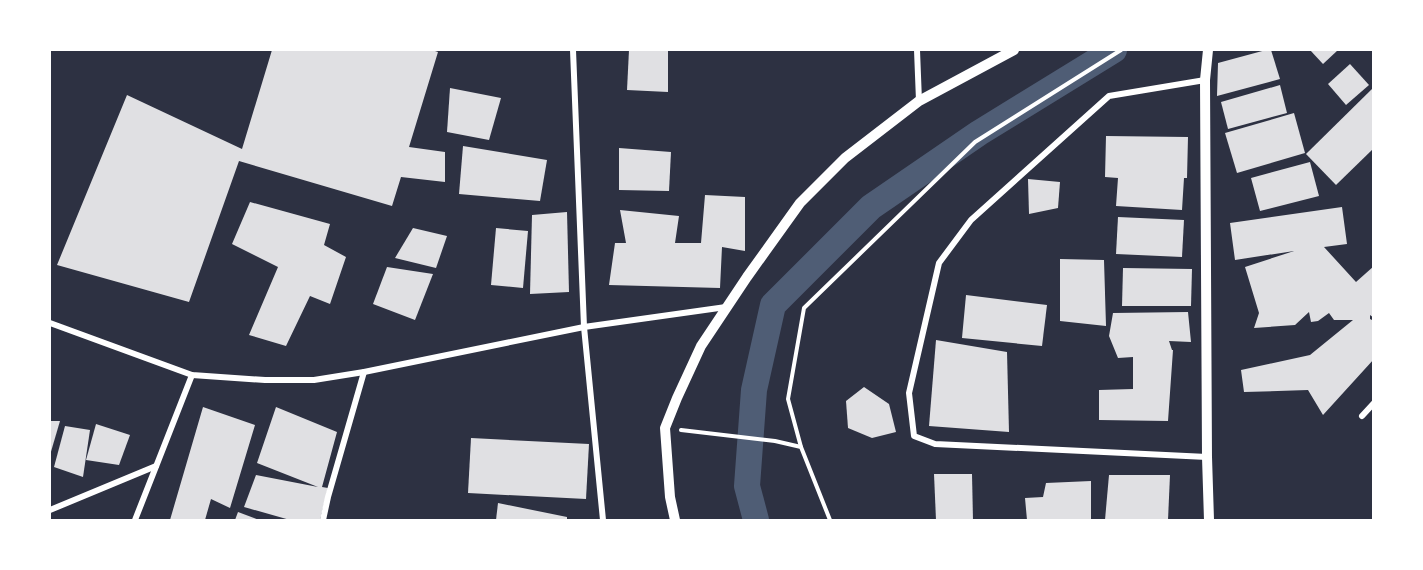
<svg xmlns="http://www.w3.org/2000/svg" width="1423" height="570" viewBox="0 0 1423 570" font-family="'IBM Plex Sans',sans-serif">
  <style>
    .lines { fill: none; stroke-linecap: round; stroke-linejoin: round }
    .canal { stroke: #4f5d75; stroke-width: 26 }
    .building { fill: #e0e0e3 }
    .path { stroke: #fff; stroke-width: 4 }
    .minor { stroke: #fff; stroke-width: 6 }
    .tertiary { stroke: #fff; stroke-width: 10 }
  </style>
  <rect width="100%" height="100%" fill="#2d3142"/>
  <g class="lines">
    <polyline class="canal" points="756,520 747,486 754,390 773,305 871,207 979,133 1114,50"/>
  </g>
  <g class="building">
    <polygon points="272,50 432,50 438,52 409,147 445,152 445,182 401,177 392,206 239,161 189,302 57,265 127,95 242,149"/>
    <polygon points="629,50 668,51 668,92 627,90"/>
    <polygon points="1266,50 1271,50 1280,79 1217,96 1218,63"/>
    <polygon points="1310,50 1338,50 1323,64"/>
    <polygon points="1350,64 1369,85 1346,105 1328,84"/>
    <polygon points="1280,85 1287,113 1228,129 1221,102"/>
    <polygon points="1374,87 1374,148 1336,185 1306,154"/>
    <polygon points="450,88 501,98 489,140 447,132"/>
    <polygon points="1294,113 1305,153 1237,173 1225,133"/>
    <polygon points="1106,136 1188,137 1187,178 1184,178 1182,210 1116,206 1118,178 1105,177"/>
    <polygon points="463,146 547,160 540,201 459,194"/>
    <polygon points="619,148 671,152 669,191 619,190"/>
    <polygon points="1310,162 1319,196 1260,211 1251,178"/>
    <polygon points="1028,179 1060,182 1058,208 1029,214"/>
    <polygon points="705,195 745,197 745,251 722,247 720,288 609,285 615,243 626,243 620,210 679,216 675,243 701,243"/>
    <polygon points="250,202 330,224 324,245 346,257 330,304 310,296 286,346 249,335 278,267 232,244"/>
    <polygon points="1342,207 1347,244 1324,247 1356,282 1374,266 1374,318 1370,315 1370,319 1374,321 1374,359 1323,415 1308,390 1244,392 1241,370 1310,355 1353,320 1334,320 1329,313 1318,321 1311,322 1309,312 1295,325 1254,328 1259,313 1245,267 1294,251 1235,260 1230,223"/>
    <polygon points="567,212 569,292 530,294 532,215"/>
    <polygon points="1118,217 1184,220 1182,257 1116,254"/>
    <polygon points="413,228 447,236 436,268 395,258"/>
    <polygon points="496,228 528,231 523,288 491,285"/>
    <polygon points="1060,259 1104,260 1106,326 1060,321"/>
    <polygon points="387,267 433,274 415,320 373,304"/>
    <polygon points="1123,268 1192,269 1191,306 1122,306"/>
    <polygon points="966,295 1047,305 1042,346 962,338"/>
    <polygon points="1188,312 1191,342 1169,341 1172,350 1173,350 1168,421 1099,420 1099,390 1133,389 1133,357 1118,358 1109,336 1113,313"/>
    <polygon points="936,340 1007,352 1009,432 929,426"/>
    <polygon points="864,387 889,404 896,432 872,438 848,428 846,401"/>
    <polygon points="203,407 255,425 230,508 211,499 205,520 170,520"/>
    <polygon points="276,407 337,432 322,487 328,488 320,520 290,520 244,507 256,475 318,487 257,463"/>
    <polygon points="50,421 60,421 50,455"/>
    <polygon points="96,424 130,435 119,465 86,460"/>
    <polygon points="65,426 90,430 83,477 54,467"/>
    <polygon points="471,438 589,444 586,499 468,493"/>
    <polygon points="934,474 972,474 973,520 936,520"/>
    <polygon points="1109,475 1170,475 1168,520 1105,520"/>
    <polygon points="1091,481 1091,520 1027,520 1025,498 1043,497 1046,483"/>
    <polygon points="498,503 567,517 567,520 496,520"/>
    <polygon points="238,512 259,520 235,520"/>
  </g>
  <g class="lines">
    <g class="path">
      <polyline points="681,430 775,441 801,447 830,520"/>
      <polyline points="801,447 788,399 804,308 975,142 1121,50"/>
    </g>
    <g class="minor">
      <polyline points="573,50 584,327 603,520"/>
      <polyline points="917,50 919,101"/>
      <polyline points="1205,80 1109,96 971,220 939,263 909,393 914,436 935,444 1207,457"/>
      <polyline points="50,323 192,375 265,380 314,380 364,372 584,327 726,307"/>
      <polyline points="1362,416 1374,403"/>
      <polyline points="50,510 156,466"/>
      <polyline points="135,520 192,375"/>
      <polyline points="323,520 328,497 364,372"/>
    </g>
    <g class="tertiary">
      <polyline points="1208,50 1205,80 1207,457 1209,520"/>
      <polyline points="675,520 670,497 665,428 677,398 701,346 747,277 800,203 845,158 919,101 1014,50"/>
    </g>
  </g>
  <rect width="1423" height="570" fill="none" stroke="#ffffff" stroke-width="102"/>
</svg>
